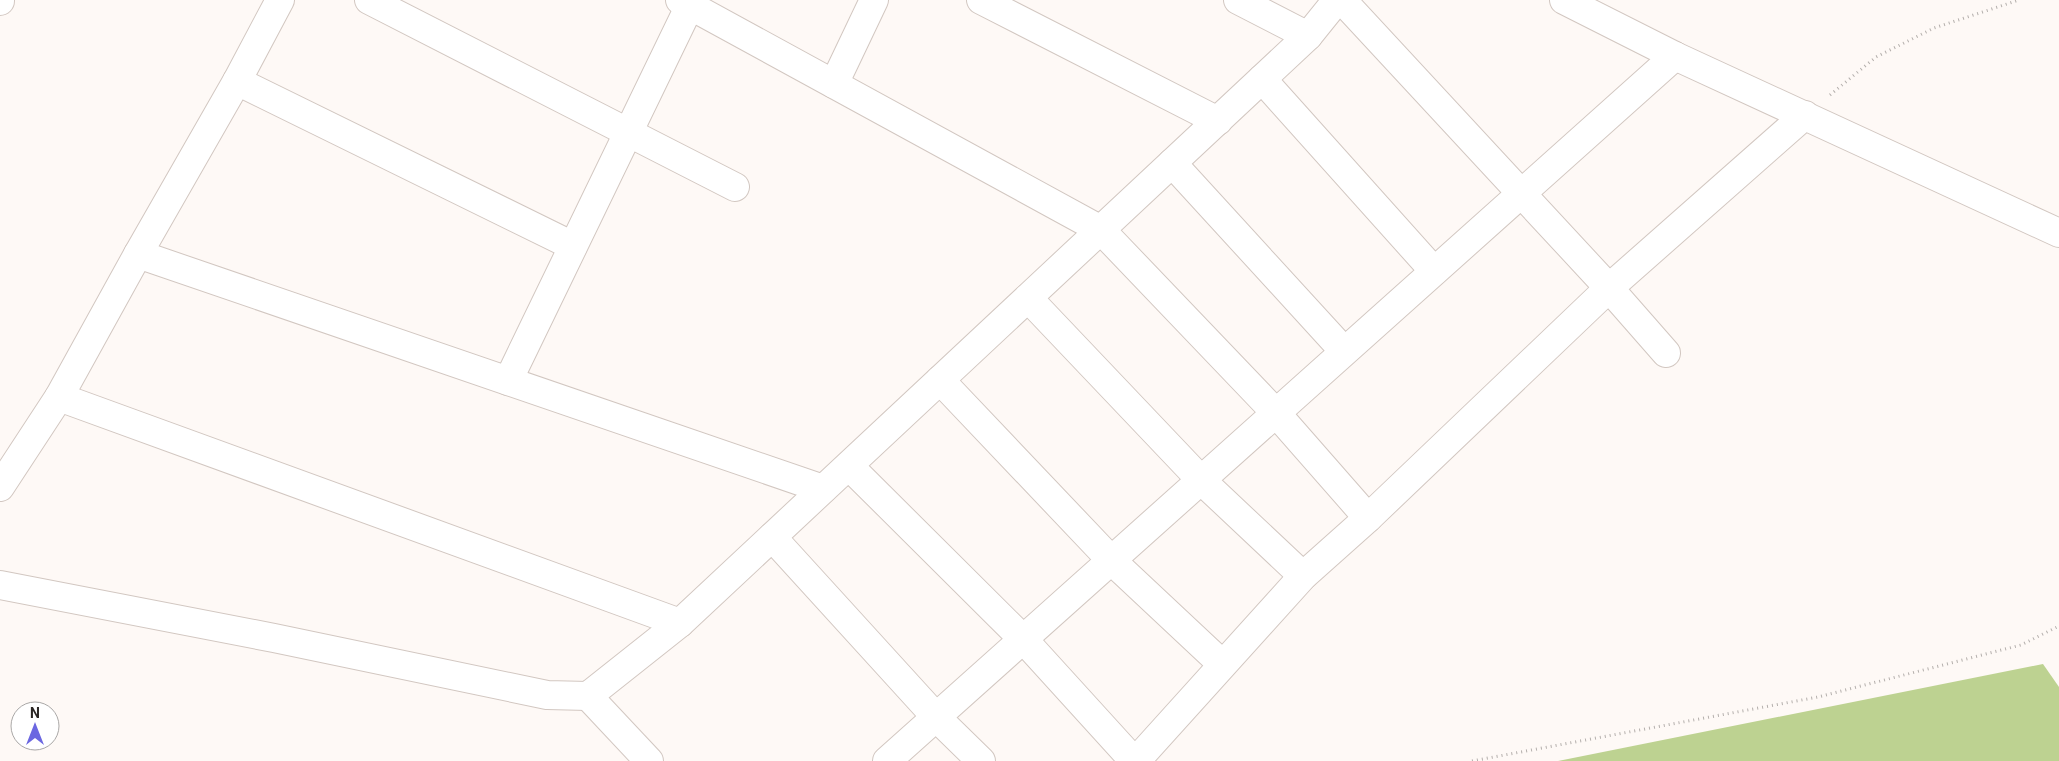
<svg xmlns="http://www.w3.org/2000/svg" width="2059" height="761" viewBox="0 0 2059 761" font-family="Roboto,sans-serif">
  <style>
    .green { fill: #bdd291 }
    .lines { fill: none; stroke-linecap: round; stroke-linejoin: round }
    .minor-casing { stroke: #d2c7c1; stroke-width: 30 }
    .path { stroke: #b4afac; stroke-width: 3; stroke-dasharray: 1 4; stroke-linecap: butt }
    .minor { stroke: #fff; stroke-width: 28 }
  </style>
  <rect width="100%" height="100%" fill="#fef9f6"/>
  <polygon class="green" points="2043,664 2059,687 2059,761 1558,761"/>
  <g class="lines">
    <defs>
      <g id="minor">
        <polyline points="369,0 735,187"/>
        <polyline points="680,0 1101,230 1276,413 1368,518"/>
        <polyline points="981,0 1218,121"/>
        <polyline points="1238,0 1308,36"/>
        <polyline points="1342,0 1609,288 1666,353"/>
        <polyline points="1564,0 1675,56 2059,233"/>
        <polyline points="0,1 0,0"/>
        <polyline points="1262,79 1434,271"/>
        <polyline points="237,81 573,246"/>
        <polyline points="834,84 874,0"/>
        <polyline points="1172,163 1344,351"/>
        <polyline points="138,254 823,489"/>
        <polyline points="1028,298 1201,480 1303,576"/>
        <polyline points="940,380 1111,560 1222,664"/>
        <polyline points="508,381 690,5"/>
        <polyline points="59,397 680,623"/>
        <polyline points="849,466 1023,639 1134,761"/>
        <polyline points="0,487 59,397 138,254 237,81 280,0"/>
        <polyline points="772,537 936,717 981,761"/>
        <polyline points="0,585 274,638 547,695 588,696 680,623 1308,36 1337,0"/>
        <polyline points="588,696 649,761"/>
        <polyline points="887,761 1675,56"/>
        <polyline points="1136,761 1303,576 1368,518 1609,288 1805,115"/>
      </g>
    </defs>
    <use href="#minor" class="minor-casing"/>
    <g class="path">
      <polyline points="1830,95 1876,57 1934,28 2019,0"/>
      <polyline points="1472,761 1818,697 2021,645 2059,626"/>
    </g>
    <use href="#minor" class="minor"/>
  </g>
  <g transform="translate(35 726)"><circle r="24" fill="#ffffff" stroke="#aaa8a7"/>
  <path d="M0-4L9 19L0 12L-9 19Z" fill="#6b67e1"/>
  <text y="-8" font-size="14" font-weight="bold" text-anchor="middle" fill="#2b2624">N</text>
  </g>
</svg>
